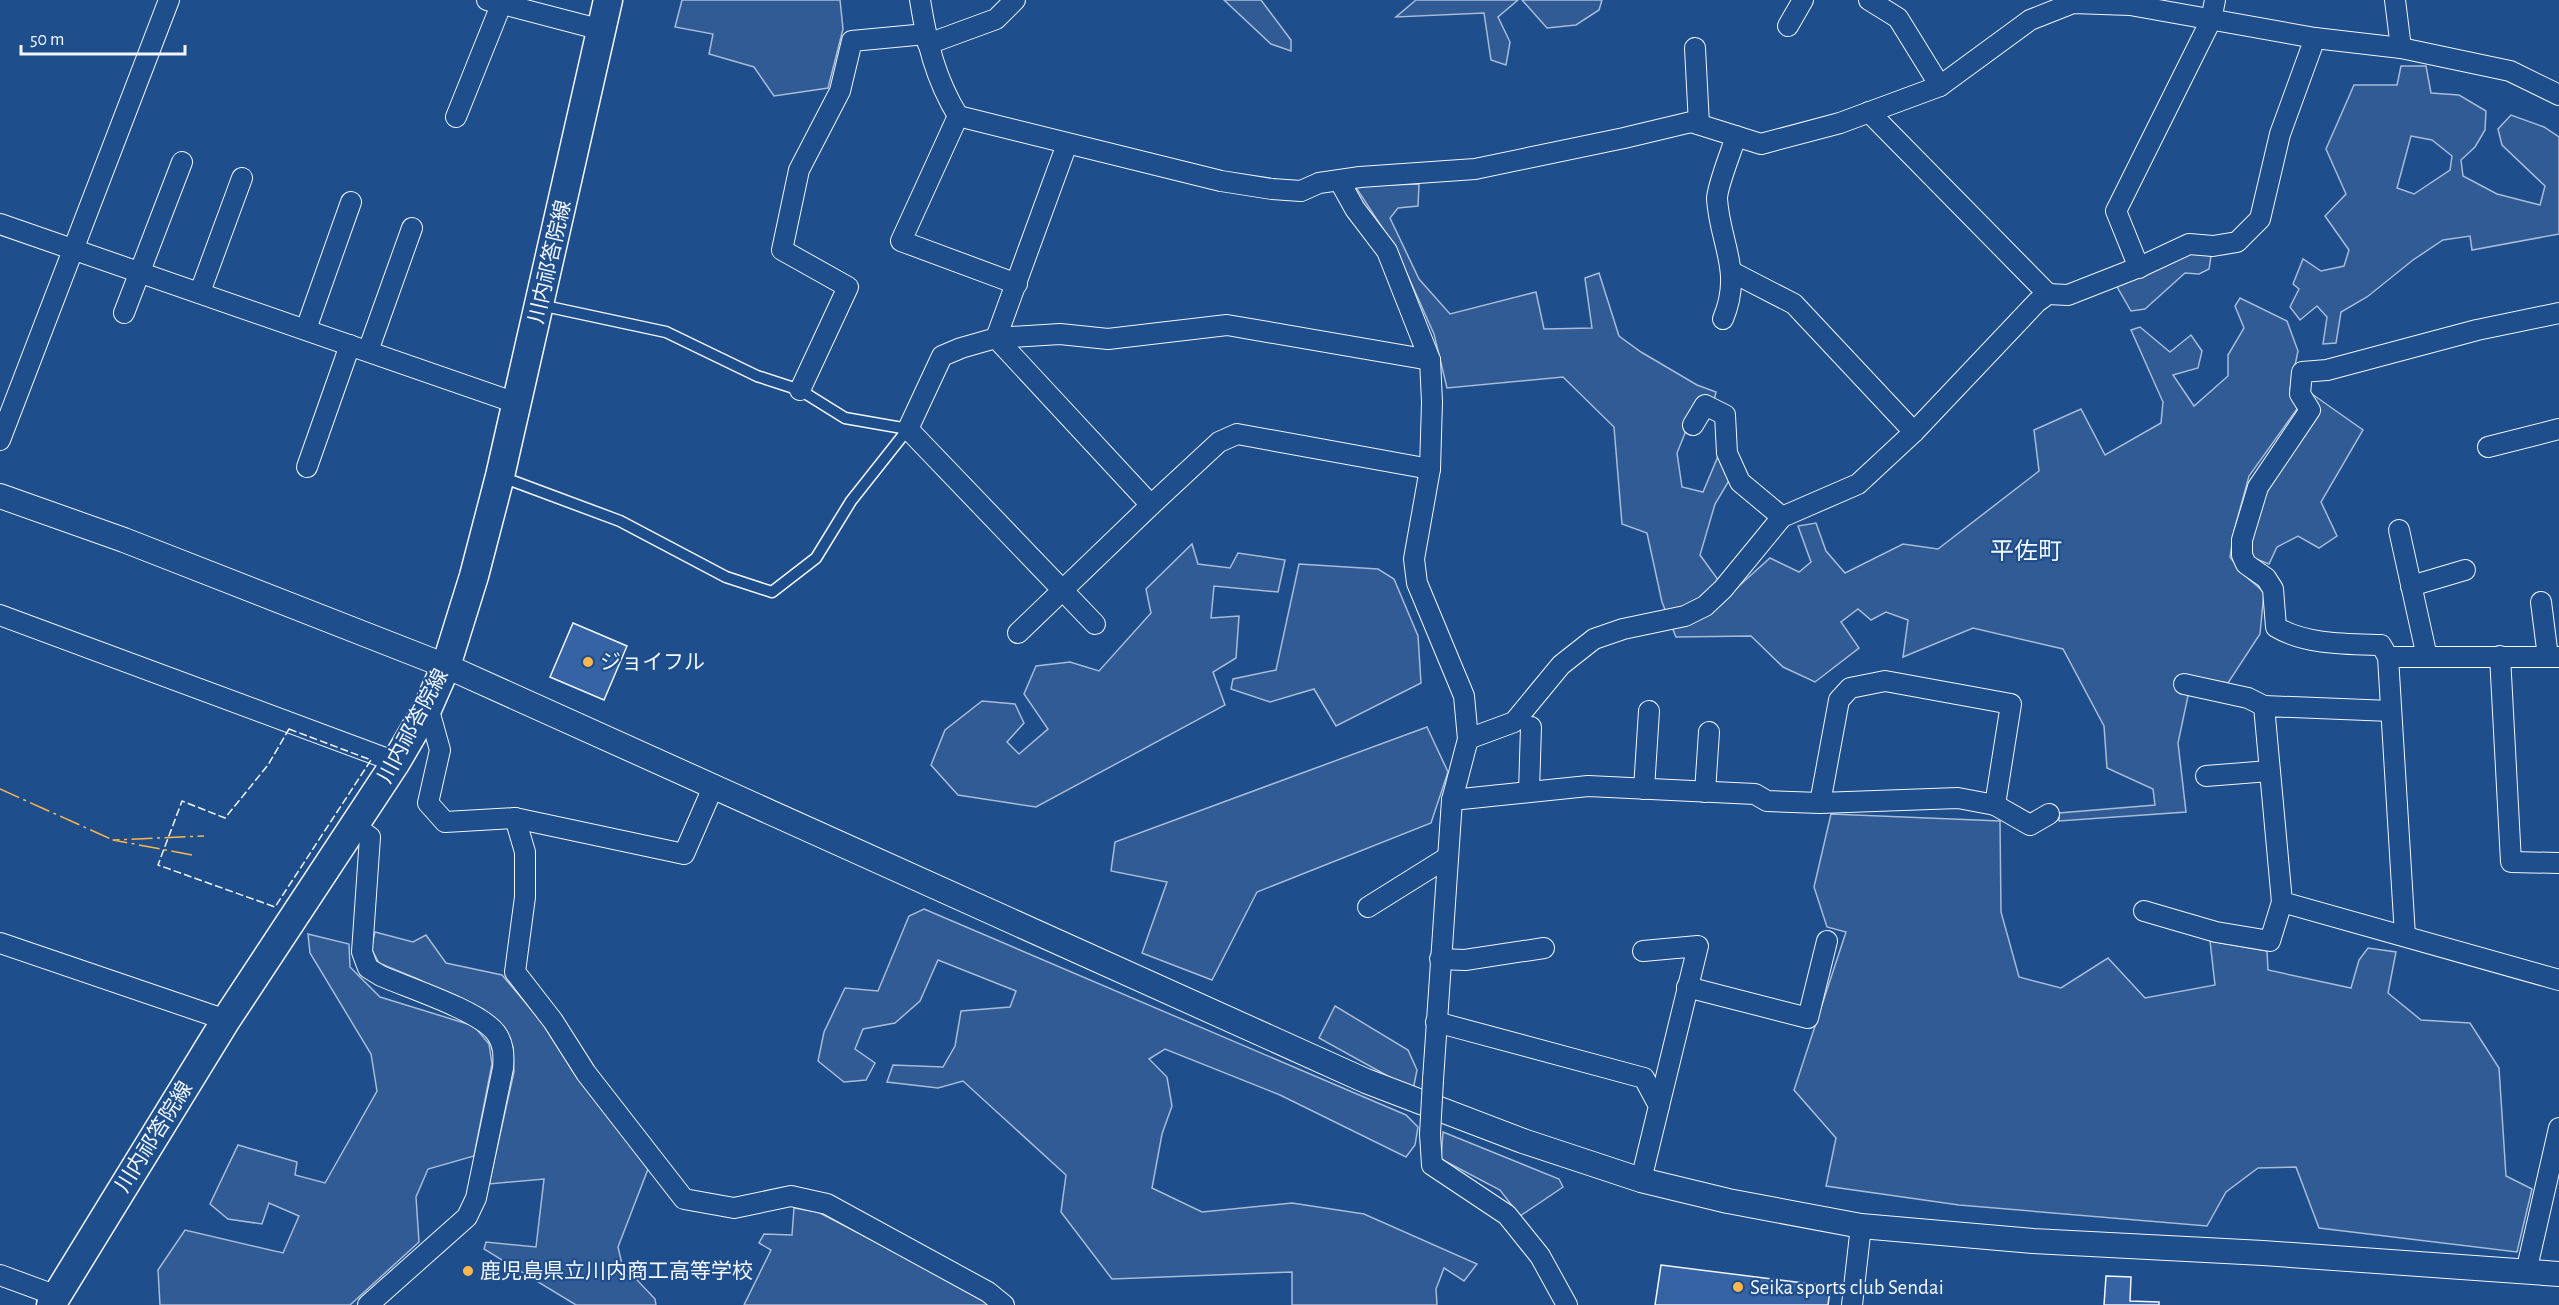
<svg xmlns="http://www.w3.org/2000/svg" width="2559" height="1305" viewBox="0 0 2559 1305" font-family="'Alegreya Sans','Noto Sans JP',sans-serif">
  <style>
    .built { fill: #305b95; stroke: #a8bbd7; stroke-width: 1.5; fill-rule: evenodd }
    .building { fill: #3563a3; stroke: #f2f6ff; stroke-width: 1.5 }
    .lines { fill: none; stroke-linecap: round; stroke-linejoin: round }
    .service-casing { stroke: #f2f6ff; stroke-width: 13 }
    .minor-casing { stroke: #f2f6ff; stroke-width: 22 }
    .tertiary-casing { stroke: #f2f6ff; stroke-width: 26 }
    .secondary-casing { stroke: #f2f6ff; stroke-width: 31 }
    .service { stroke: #1f4e8c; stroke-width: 10 }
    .minor { stroke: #1f4e8c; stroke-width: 20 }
    .tertiary { stroke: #1f4e8c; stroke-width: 24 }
    .secondary { stroke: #1f4e8c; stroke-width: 28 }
    .minor-bridge-casing { stroke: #f2f6ff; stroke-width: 22; stroke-linecap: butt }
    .minor-bridge { stroke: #1f4e8c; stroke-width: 20 }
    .fence { stroke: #f2f6ff; stroke-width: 1.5; stroke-dasharray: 8 3; stroke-linecap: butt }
    .power { stroke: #ffb74d; stroke-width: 1.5; stroke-dasharray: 21 4.5 3 4.5; stroke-linecap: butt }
    .poi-dot { fill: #ffb74d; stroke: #1f4e8c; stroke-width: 2 }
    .labels { text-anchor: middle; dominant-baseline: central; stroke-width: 4.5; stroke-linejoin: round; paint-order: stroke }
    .street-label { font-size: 21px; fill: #f2f6ff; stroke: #1f4e8c }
    .poi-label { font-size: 21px; fill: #f2f6ff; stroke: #1f4e8c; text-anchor: start }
    .quarter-label { font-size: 24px; fill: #f2f6ff; stroke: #1f4e8c }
  </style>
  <rect width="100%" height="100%" fill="#1f4e8c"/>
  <g class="built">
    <polygon points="682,0 840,0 843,29 828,88 774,96 754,67 709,54 713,34 675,27"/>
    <polygon points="1224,0 1261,0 1291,40 1291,51 1271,44"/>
    <polygon points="1416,0 1518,0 1498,17 1510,42 1506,65 1491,60 1484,13 1396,17"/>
    <polygon points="1522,0 1602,0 1599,10 1576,25 1547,28"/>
    <path d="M2401 66H2426L2431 93 2459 95 2486 111 2485 130 2475 147 2461 160 2463 176 2497 194 2540 205 2545 186 2502 145 2498 129 2511 115 2544 127 2559 137V234L2472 250 2470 236 2443 240 2413 260 2367 297 2341 312 2336 343 2323 344 2327 317 2317 306 2300 320 2290 307 2299 289 2293 284 2303 259 2321 271 2344 266 2349 250 2325 216 2346 194 2326 149 2354 85H2397ZM2411 136 2432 140 2452 156 2450 170 2414 194 2397 188Z"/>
    <polygon points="1419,184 1418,206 1398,208 1390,218 1419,279 1450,314 1536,292 1544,329 1592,328 1585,278 1599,273 1619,336 1641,352 1697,385 1716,392 1714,401 1698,401 1677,453 1682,487 1703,492 1719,454 1730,479 1715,504 1700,555 1729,595 1770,558 1799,572 1811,562 1798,526 1816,523 1826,551 1845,573 1903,544 1938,549 2039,471 2034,430 2081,409 2105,455 2161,423 2163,402 2131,330 2140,327 2170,352 2191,335 2202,351 2198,368 2173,375 2194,406 2228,376 2228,355 2244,328 2235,306 2240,298 2287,321 2298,351 2290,389 2297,409 2249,476 2234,531 2230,557 2244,575 2264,592 2260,634 2228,683 2192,677 2178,743 2186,812 2059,821 2059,813 2155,805 2153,789 2107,768 2104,726 2063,649 1973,628 1903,657 1908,620 1886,612 1871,620 1858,609 1841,622 1859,648 1815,682 1783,667 1751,636 1676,637 1662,602 1647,533 1622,524 1614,427 1563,377 1447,388 1434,334 1395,247 1355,186"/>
    <polygon points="2189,252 2211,256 2209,269 2199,274 2185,273 2145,309 2131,311 2116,285"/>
    <polygon points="2312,394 2363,430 2321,502 2337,536 2319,548 2298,536 2277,547 2269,564 2251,557 2253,530 2265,488 2318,411"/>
    <polygon points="1192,544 1198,564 1230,568 1238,553 1285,560 1278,592 1214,586 1211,618 1239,616 1236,658 1213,672 1225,705 1036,807 958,795 931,765 945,730 982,701 1015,704 1024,723 1007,742 1019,754 1048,729 1024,694 1036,666 1070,662 1099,671 1151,613 1146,589"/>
    <polygon points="1299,564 1378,569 1394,579 1418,636 1421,683 1336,726 1314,689 1270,702 1231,689 1233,679 1276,670"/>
    <polygon points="1427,727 1448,772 1431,823 1257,892 1212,980 1142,953 1167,882 1111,871 1115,842"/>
    <polygon points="1831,814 2000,821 2001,912 2019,977 2061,988 2108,958 2145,998 2215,985 2210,941 2267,951 2268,970 2351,988 2359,960 2368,948 2396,952 2388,993 2421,1020 2470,1023 2499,1068 2506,1176 2532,1189 2517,1252 2319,1228 2296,1167 2258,1168 2226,1192 2207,1226 1959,1205 1826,1186 1836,1138 1794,1090 1846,932 1827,927 1814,887"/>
    <polygon points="924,909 1406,1115 1418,1127 1415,1145 1406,1157 1280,1095 1165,1049 1149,1059 1167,1077 1172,1106 1162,1134 1152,1188 1202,1212 1292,1203 1364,1214 1477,1264 1464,1281 1444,1268 1436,1289 1437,1305 1292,1305 1292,1272 1112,1279 1061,1212 1066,1175 963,1081 938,1088 887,1082 893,1065 943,1067 955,1046 961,1011 1010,1007 1016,991 938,960 920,1001 895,1023 863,1029 855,1049 875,1063 866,1080 844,1082 818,1061 824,1032 845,988 878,991 909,916"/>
    <polygon points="375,932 413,942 426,935 446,963 502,975 547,1028 648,1169 618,1247 622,1264 655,1299 656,1305 576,1305 484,1249 486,1242 536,1247 544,1179 489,1184 514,1072 513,1047 504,1027 483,1009 436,990 420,980 379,963 371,948"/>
    <polygon points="308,934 349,944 350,967 380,997 474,1026 489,1044 492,1064 474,1156 428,1169 416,1197 419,1242 350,1305 160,1305 158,1270 185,1230 283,1253 299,1216 269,1203 262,1224 228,1219 210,1204 238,1145 297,1162 295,1175 325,1183 377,1091 371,1054 310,953"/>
    <polygon points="1335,1006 1408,1050 1417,1070 1413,1090 1319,1038"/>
    <polygon points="1443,1132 1559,1179 1563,1187 1520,1216 1500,1190 1441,1159"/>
    <polygon points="794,1208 818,1212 976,1294 989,1305 744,1305 771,1250 759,1243 764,1234 792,1235"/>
  </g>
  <g class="building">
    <polygon points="573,623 627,646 604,700 550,677"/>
    <polygon points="1661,1265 1819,1285 1818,1288 1830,1290 1828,1305 1655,1305"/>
    <polygon points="2106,1276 2131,1277 2130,1301 2159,1302 2159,1305 2104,1305"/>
  </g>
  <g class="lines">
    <defs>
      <polyline id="service" points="502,477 620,521 726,577 772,592 816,558 851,501 908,429 845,418 800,390 757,376 666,332 540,305"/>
      <g id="minor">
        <polyline points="487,0 602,30"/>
        <path d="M920 0C927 43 935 78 958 116L1221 181 1272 189 1301 191 1319 183 1360 177 1475 169 1624 138 1691 122 1761 144 1840 123 1940 86 2030 20 2073 3 2130 5 2315 38 2401 48 2510 71 2559 95"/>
        <polyline points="1869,0 1898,18 1940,86"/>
        <polyline points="2395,0 2401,48"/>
        <polyline points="1788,26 1803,0"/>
        <polyline points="928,44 996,19 1015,0"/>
        <polyline points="1695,48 1699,124"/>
        <polyline points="1869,112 2048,294"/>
        <polyline points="958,116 901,241 1017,284"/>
        <polyline points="456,117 501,5"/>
        <polyline points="1067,144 996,338 1060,334 1108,339 1227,325 1430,360"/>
        <polyline points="1340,182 1355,209 1387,251 1430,360 1432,402 1430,469 1414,559 1417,583 1464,696 1468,739 1452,800 1433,1080"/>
        <polyline points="0,224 516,403"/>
        <polyline points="2139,268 2116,211 2211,20 2215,0"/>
        <polyline points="1732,272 1794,304 1914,432"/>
        <polyline points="200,292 242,178"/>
        <polyline points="124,313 182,162"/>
        <path d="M1723 319C1743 271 1720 244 1717 199 1717 186 1732 150 1736 136"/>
        <polyline points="306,329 351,202"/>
        <polyline points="368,351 412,228"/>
        <polyline points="800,390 848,287 782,250 799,170 840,91 852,41 926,34"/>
        <polyline points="1693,425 1705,405 1725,415 1727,453 1740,482 1782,517"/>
        <polyline points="0,440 169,0"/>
        <polyline points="2488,447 2559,429"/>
        <polyline points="307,467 350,345"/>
        <polyline points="1151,505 1219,442 1237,434 1430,469"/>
        <polyline points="2399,530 2427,657"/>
        <polyline points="2411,586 2465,570"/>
        <polyline points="2541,602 2548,657"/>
        <polyline points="0,615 396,762"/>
        <polyline points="1018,633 1151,505 996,338 961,348 942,356 908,429 1095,624"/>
        <polyline points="2500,656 2511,862 2559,863"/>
        <polyline points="2388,657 2559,657"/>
        <polyline points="2184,684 2248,698 2264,706"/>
        <polyline points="428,707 440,750 428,803 445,822 515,818 684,854 714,785"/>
        <polyline points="2391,711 2264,706 2282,902 2559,980"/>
        <polyline points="1468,739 1514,722 1561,665 1594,639 1623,629 1685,616 1705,606 1723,589 1782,517 1858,484 1914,432 2037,302 2048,294 2068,295 2142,266 2189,244 2213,246 2237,242 2260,219 2280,134 2315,38"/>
        <polyline points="2206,776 2269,771"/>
        <polyline points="1644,789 1649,711"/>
        <polyline points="1529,792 1531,727"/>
        <polyline points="1705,792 1709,732"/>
        <polyline points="1452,800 1588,786 1755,794 1767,801 1820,803 1839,700 1850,688 1885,681 2011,704 1995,805 1958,798 1820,803"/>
        <polyline points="1995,805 2030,825 2049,814"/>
        <polyline points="515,818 525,852 525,897 515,972 553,1021 586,1073 684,1199 734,1208 791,1196 827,1204 988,1292 1004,1305"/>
        <path d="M355 826 370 837 362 952 368 968 381 976C409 988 480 1011 496 1033 504 1044 504 1056 503 1068L476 1198 467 1217 368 1305"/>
        <polyline points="1368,907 1448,857"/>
        <polyline points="2144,911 2216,932 2270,941 2282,902"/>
        <path d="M2405 936 2388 657 2381 645C2348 644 2306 645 2276 627L2273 589 2266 578 2246 564 2242 555V540L2258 487 2310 410 2300 394 2302 372 2327 370 2477 330 2559 313"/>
        <polyline points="0,943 226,1020"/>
        <polyline points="1643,951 1698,946 1659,1106"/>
        <polyline points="1440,959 1465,960 1544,948"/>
        <polyline points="1687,987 1808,1018 1827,941"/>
        <polyline points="1436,1022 1644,1078 1659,1106 1641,1180"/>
        <polyline points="1430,1134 1432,1165 1507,1215 1540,1256 1567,1305"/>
        <polyline points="2526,1272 2559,1128"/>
        <polyline points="0,1275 57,1296"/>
        <polyline points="1852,1305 1861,1226"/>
      </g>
      <polyline id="tertiary" points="0,496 124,540 446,666 1366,1081 1523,1141 1641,1180 1728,1201 1861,1226 2033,1241 2263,1253 2559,1274"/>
      <polyline id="secondary" points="51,1305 226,1020 396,762 428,707 446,666 474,576 500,476 608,0"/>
    </defs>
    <use href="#service" class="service-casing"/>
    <use href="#minor" class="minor-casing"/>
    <use href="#tertiary" class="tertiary-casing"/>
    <use href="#secondary" class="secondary-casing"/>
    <use href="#service" class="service"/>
    <use href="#minor" class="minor"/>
    <use href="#tertiary" class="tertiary"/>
    <use href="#secondary" class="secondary"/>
    <defs>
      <polyline id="minor-bridge" points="1430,1134 1433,1080"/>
    </defs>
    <use href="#minor-bridge" class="minor-bridge-casing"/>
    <use href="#minor-bridge" class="minor-bridge"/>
    <polygon class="fence" points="289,729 371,760 275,907 158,865 182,801 225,818 268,765"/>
    <g class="power">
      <polyline points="0,789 113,840"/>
      <polyline points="192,855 113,840 204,836"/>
    </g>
  </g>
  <g class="poi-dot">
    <circle cx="588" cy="662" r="6"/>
    <circle cx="468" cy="1271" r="6"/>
    <circle cx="1738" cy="1287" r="6"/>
  </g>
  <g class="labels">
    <g class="street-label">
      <text transform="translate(550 262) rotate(-77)">川内祁答院線</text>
      <text transform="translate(413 726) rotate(-62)">川内祁答院線</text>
      <text transform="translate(154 1137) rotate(-58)">川内祁答院線</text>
    </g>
    <g class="poi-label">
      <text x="600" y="662">ジョイフル</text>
      <text x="480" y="1271">鹿児島県立川内商工高等学校</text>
      <text x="1750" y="1287">Seika sports club Sendai</text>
    </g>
    <g class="quarter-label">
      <text x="2026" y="552">平佐町</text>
    </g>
  </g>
  <path d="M21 45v9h164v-9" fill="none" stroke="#f2f6ff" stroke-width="3"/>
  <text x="30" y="45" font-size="18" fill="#f2f6ff" stroke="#1f4e8c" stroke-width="4.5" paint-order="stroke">50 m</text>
</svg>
